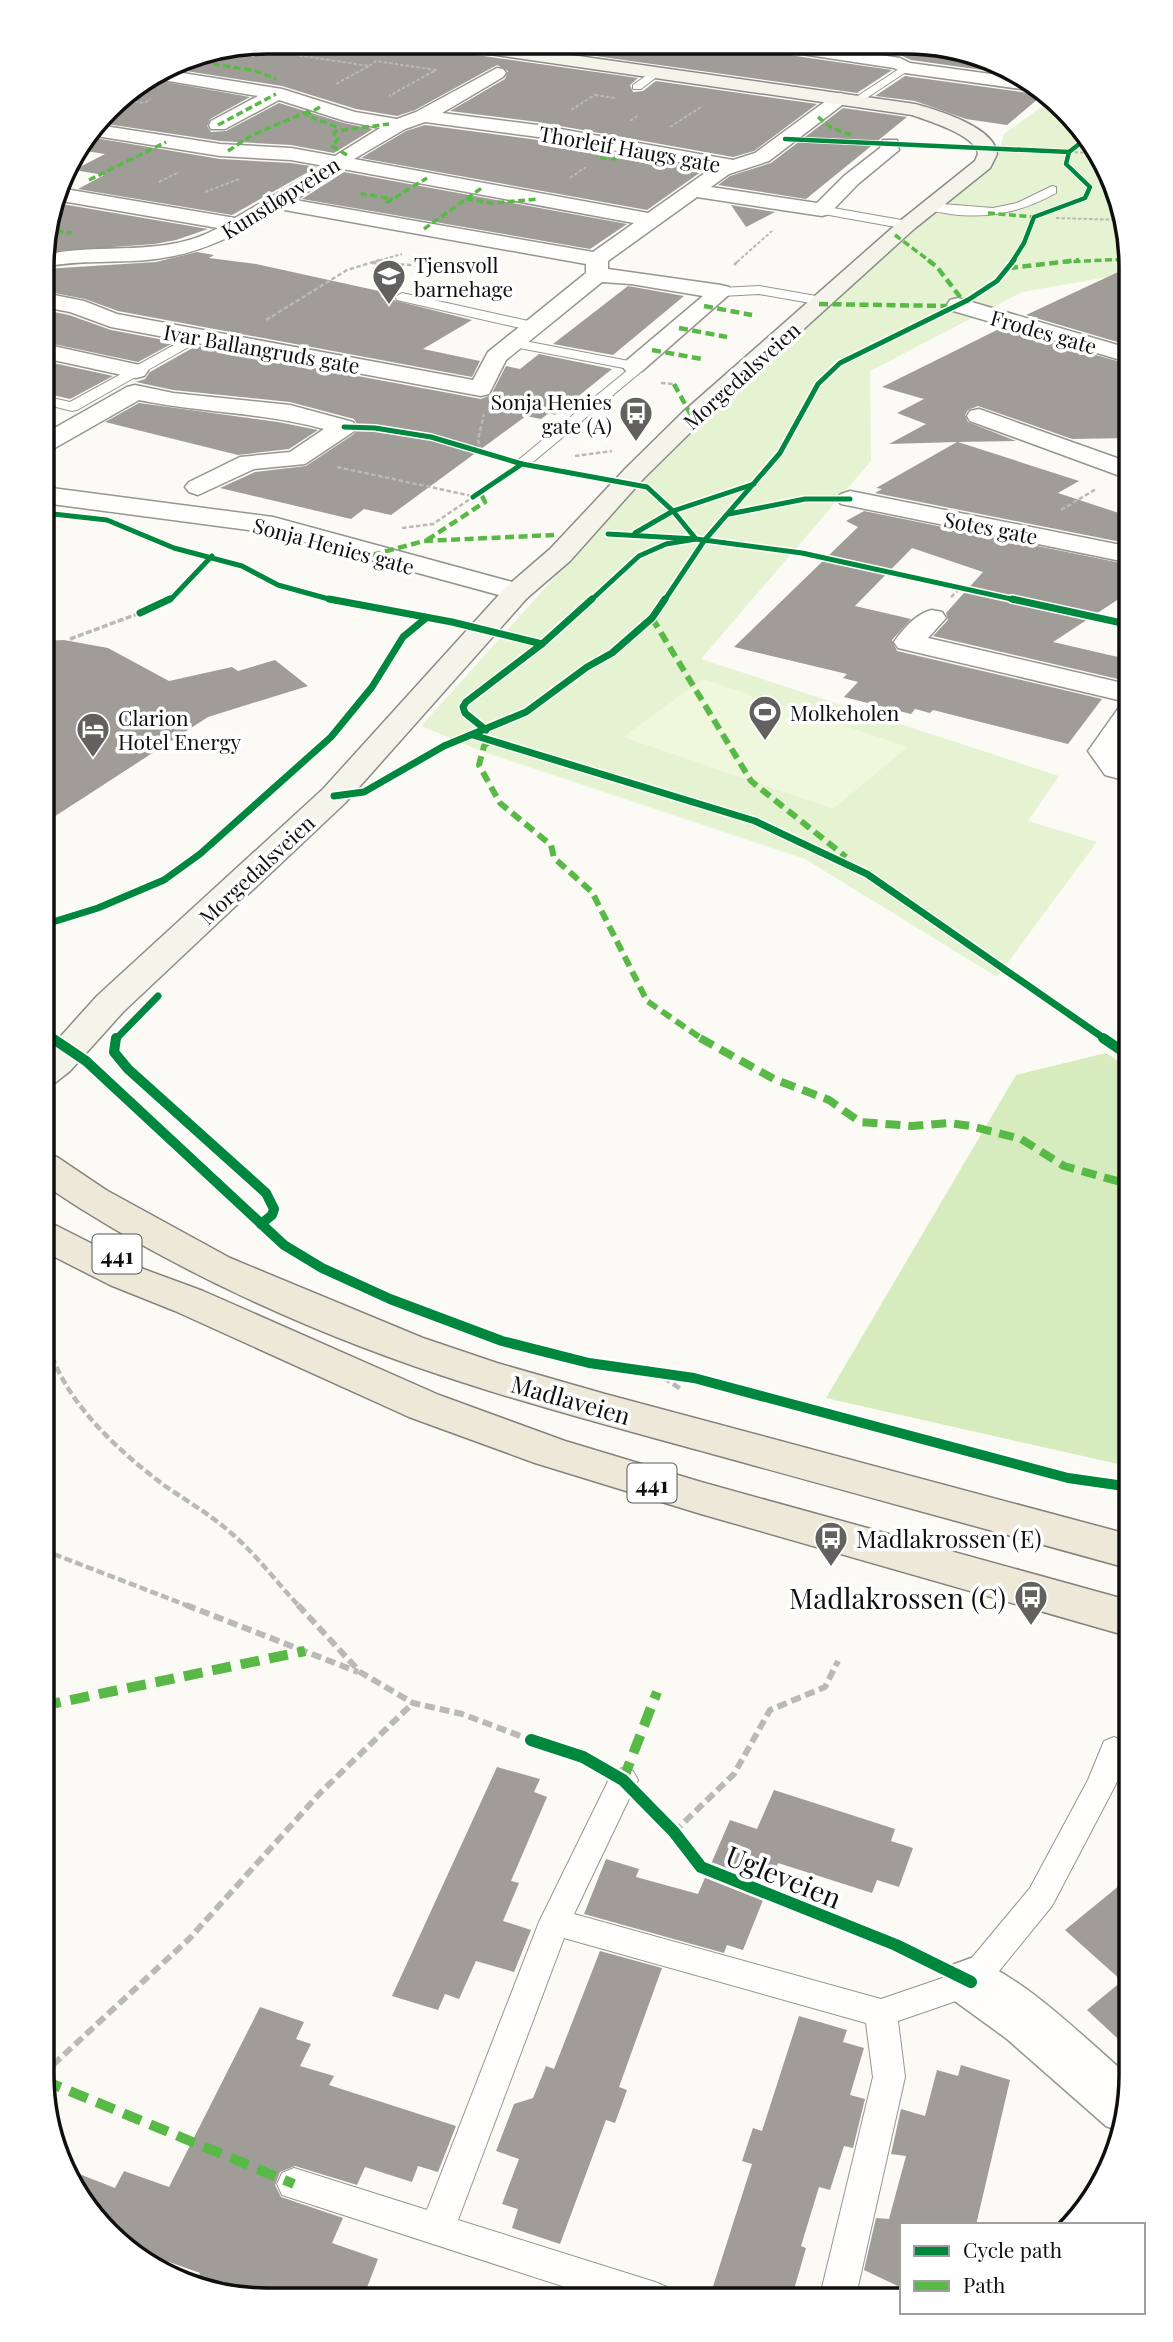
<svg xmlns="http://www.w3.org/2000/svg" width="1173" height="2342" viewBox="0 0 1173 2342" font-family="'Playfair Display',serif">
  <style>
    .green { fill: #e5f3d2 }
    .forest { fill: #d6ecbf }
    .pitch { fill: #eff7dc }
    .building { fill: #a09d99 }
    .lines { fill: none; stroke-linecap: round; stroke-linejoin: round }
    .lane-casing { stroke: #969592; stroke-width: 2 }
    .street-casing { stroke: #969592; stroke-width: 3 }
    .secondary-casing { stroke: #8c8b89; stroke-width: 3 }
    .primary-casing { stroke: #83827f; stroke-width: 3 }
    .path-far4 { stroke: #b9b9b8; stroke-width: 2; stroke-dasharray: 3.5 2; stroke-linecap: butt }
    .path-far3 { stroke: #b9b9b8; stroke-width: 2.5; stroke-dasharray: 4.5 2.5; stroke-linecap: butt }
    .path-far2 { stroke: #b9b9b8; stroke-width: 3.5; stroke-dasharray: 6 2.5; stroke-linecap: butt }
    .path-far1 { stroke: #b9b9b8; stroke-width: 4.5; stroke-dasharray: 8 3.5; stroke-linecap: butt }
    .path { stroke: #b9b9b8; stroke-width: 6; stroke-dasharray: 10 5; stroke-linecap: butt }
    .lane { fill: #fffefd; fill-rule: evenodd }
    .street { fill: #fffefd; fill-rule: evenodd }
    .secondary { fill: #f5f4eb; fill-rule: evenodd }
    .primary { fill: #eee8d9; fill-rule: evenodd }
    .quiet-far4 { stroke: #58b947; stroke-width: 3.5; stroke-dasharray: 7 3.5; stroke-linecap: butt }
    .quiet-far3 { stroke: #58b947; stroke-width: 4.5; stroke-dasharray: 9 4.5; stroke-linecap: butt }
    .quiet-far2 { stroke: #58b947; stroke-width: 6; stroke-dasharray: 11 6; stroke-linecap: butt }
    .quiet-far1 { stroke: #58b947; stroke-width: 8; stroke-dasharray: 15 8; stroke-linecap: butt }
    .quiet { stroke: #58b947; stroke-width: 10; stroke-dasharray: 19 10; stroke-linecap: butt }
    .cycleway-far4-casing { stroke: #fff; stroke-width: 6 }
    .cycleway-far3-casing { stroke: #fff; stroke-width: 8 }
    .cycleway-far2-casing { stroke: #fff; stroke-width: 10 }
    .cycleway-far1-casing { stroke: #fff; stroke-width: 14 }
    .cycleway-casing { stroke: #fff; stroke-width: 17 }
    .cycleway-far4 { stroke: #00873e; stroke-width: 4.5 }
    .cycleway-far3 { stroke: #00873e; stroke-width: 5 }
    .cycleway-far2 { stroke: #00873e; stroke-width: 7 }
    .cycleway-far1 { stroke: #00873e; stroke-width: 10 }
    .cycleway { stroke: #00873e; stroke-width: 12 }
    .labels { text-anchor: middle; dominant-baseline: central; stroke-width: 7; stroke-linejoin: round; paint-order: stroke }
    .far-street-label { font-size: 21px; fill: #0f0f0f; stroke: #fff }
    .far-poi-label { font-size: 21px; fill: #0f0f0f; stroke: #fff; text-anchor: start }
    .shield { fill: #fff; stroke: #575757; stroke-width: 2 }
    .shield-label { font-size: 23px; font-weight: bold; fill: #0f0f0f }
    .street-label { font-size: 24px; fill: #0f0f0f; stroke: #fff }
    .poi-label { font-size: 24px; fill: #0f0f0f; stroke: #fff; text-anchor: start }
    .near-poi-label { font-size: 28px; fill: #0f0f0f; stroke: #fff; text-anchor: end }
    .near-street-label { font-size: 28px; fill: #0f0f0f; stroke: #fff }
    .rim { fill: none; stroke: #0f0f0f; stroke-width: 3.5 }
  </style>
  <rect width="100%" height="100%" fill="#fcfaf4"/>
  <polygon class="green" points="1054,98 1112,185 1108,195 1120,198 1131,273 1022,292 870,371 871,461 701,659 1059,776 1028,821 1097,842 997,977 805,859 481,751 421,726 672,447 998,156 1004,134"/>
  <polygon class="forest" points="1106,1053 1131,1069 1131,1460 1127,1466 826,1398 1016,1075"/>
  <polygon class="pitch" points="703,679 908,747 833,809 623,737"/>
  <g class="building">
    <polygon points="267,42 437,43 448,51 638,78 630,85 633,92 643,91 656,81 817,104 754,151 733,157 538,122 450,111 505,79 508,71 497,65 415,110 397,116 356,109 282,86 167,68 182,59 218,52 254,57 255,44"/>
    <polygon points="576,44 764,45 775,53 892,70 857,93 567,52"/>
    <polygon points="835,46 956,50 1004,73 911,60 900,55"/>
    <polygon points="905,76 1028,93 1037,89 1045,93 1007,125 966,119 915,101 875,96"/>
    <polygon points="149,79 250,97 210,119 207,126 211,132 226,131 279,103 344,123 373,129 334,153 291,145 220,141 100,123 118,98"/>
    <polygon points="843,108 907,117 806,199 718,185 730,176 771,163"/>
    <polygon points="425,125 538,140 705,169 647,210 361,158 406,131"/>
    <polygon points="89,137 220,159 291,163 317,167 232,215 78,189 104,175 74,170 105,154 79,150"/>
    <polygon points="344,172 627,224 590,249 302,199"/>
    <polygon points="55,202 56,203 208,229 176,240 155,244 44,252 44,238"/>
    <polygon points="731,205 775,212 746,227"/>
    <polygon points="197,252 214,255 209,258 256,264 388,293 381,297 472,320 423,349 480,361 472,377 118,311 85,299 44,291 44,269 156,262"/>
    <polygon points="1131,266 1131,313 1118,320 1127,323 1121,326 1131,328 1131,346 1026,315"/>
    <polygon points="628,286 684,296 613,355 553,344"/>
    <polygon points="44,310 69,315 111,330 175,342 138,362 44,342"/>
    <polygon points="1001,328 1131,365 1131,438 1072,439 978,406 968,410 965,415 968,422 1016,441 958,442 1079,481 1058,493 1131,517 1131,544 875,493 882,489 876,488 957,442 889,444 926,424 897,413 924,399 882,387"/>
    <polygon points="196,346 481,399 491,395 506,366 520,369 539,354 612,369 555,415 549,413 541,419 526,416 391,515 364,509 351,519 220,488 255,472 306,466 354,434 358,426 354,419 290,402 173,390 136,382 129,384 145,379 150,372"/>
    <polygon points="44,361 113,376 70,399 44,393"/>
    <polygon points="139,403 278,422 318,430 289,449 238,455 105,422"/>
    <polygon points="864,511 1131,565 1131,591 1053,642 1131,660 1118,679 933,636 948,620 946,613 983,572 912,548 855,606 911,619 892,640 897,651 1102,699 1068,744 933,710 930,713 915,709 911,714 844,697 858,682 843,678 847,674 734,647 858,527 846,521"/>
    <polygon points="64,640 108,648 169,681 232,667 238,671 275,660 308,686 208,717 43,824 43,641"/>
    <polygon points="497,1767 540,1779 534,1792 547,1797 511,1881 519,1883 503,1921 531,1930 514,1972 476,1961 459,1999 445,1994 438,2010 392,1996"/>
    <polygon points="774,1790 895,1829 891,1841 913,1848 899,1887 877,1880 872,1893 778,1863 743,1950 727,1945 724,1953 584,1914 606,1859 639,1869 636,1877 698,1894 730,1820 757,1829"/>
    <polygon points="1131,1876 1130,2020 1130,2050 1087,2010 1122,1981 1065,1930"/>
    <polygon points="600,1951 662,1968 619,2087 627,2090 615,2123 606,2120 560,2244 512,2228 518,2209 502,2204 519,2159 496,2151 514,2104 533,2098 546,2066 554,2069"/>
    <polygon points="260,2007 304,2022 296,2039 311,2044 300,2066 334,2076 329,2085 456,2126 438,2172 418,2166 412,2182 365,2167 357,2185 295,2166 280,2172 275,2185 281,2197 343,2218 332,2243 378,2259 363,2298 274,2298 236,2285 231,2295 196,2283 200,2273 119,2244 69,2170 115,2188 124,2171 169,2187"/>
    <polygon points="799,2016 847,2030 843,2042 864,2048 850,2095 865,2099 853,2148 844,2146 830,2190 819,2187 801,2246 806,2248 791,2300 709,2299 752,2164 742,2161 753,2128 762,2131"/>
    <polygon points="961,2065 1010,2080 976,2225 902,2225 902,2288 864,2270 876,2218 889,2219 906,2156 891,2154 901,2109 925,2116 937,2070 958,2076"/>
  </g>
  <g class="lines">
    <defs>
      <g id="lane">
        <polygon points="562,44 574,44 550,59 542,59 542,55"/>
        <polygon points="905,65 909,66 909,70 859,103 850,101"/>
        <polygon points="654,70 663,72 641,89 633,89 633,85"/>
        <path d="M1052 186 1056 187V193C1022 212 989 219 950 214 941 212 931 212 924 207L930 203 993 208 1017 203Z"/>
        <polygon points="822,206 907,221 913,225 907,229 818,213 816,210"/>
        <polygon points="759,286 822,297 829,301 822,305 759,294 721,296 714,292 721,288"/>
        <polygon points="402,293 533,322 540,326 533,330 516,327 397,300 395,297"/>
        <polygon points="196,333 203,337 201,340 77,410 72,411 44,404 44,396 70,402"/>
        <polygon points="514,339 634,362 639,363 643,370 527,467 522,468 515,464 517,461 629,369 509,346 507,343"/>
        <polygon points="1114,1737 1124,1741 1129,1749 1117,1782 1052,1906 982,1992 898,2021 905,2077 855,2300 819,2300 873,2077 866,2023 564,1938 458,2220 655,2282 667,2287 672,2299 602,2299 282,2195 277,2184 282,2173 294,2168 427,2210 539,1922 613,1771 623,1768 633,1771 638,1780 574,1914 881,1999 960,1972 1030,1888 1088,1780 1104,1741"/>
      </g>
      <g id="street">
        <polygon points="766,45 814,45 900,58 910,63 1013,77 1035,88 1028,90 905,73 894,68 775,50"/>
        <path d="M497 68 503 69 506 73 503 77 442 113 538 125 733 160 755 153 834 95 841 93 850 99 769 161 729 174 711 187 817 203 844 176 880 148 883 140H897L899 150 858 184 829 214 822 216 697 197 608 261V269L721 285 729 287 732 292 642 371H626L622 366 626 361 703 296 631 284 602 282 506 360 489 394 481 396 111 327 70 312 44 307V293L84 301 117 314 473 380 488 352 586 273V264L279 209C240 233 203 253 156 259 119 264 81 259 44 267V255C101 242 166 258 218 228L56 200 59 188 235 218 324 166 291 160 220 156 90 135 98 125 220 144 291 148 335 156 380 128 345 121 279 100 225 129H211L209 125 211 121 258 96 151 78 164 70 282 89 355 112 397 119 416 112ZM425 122 538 137 712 168 648 213 354 159 405 129ZM343 169 634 223 593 252 295 200Z"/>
        <polygon points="958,298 1131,349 1131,363 950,310 947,305 950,300"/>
        <polygon points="44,344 144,366 148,371 144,376 136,378 44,358"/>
        <path d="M135 385 173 393 290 405 353 422 356 427 353 432 305 464 254 469 198 495 189 492 185 487 189 482 240 457 290 452 324 429C264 412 200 413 139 400L53 449 44 451V434L127 387Z"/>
        <polygon points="979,409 1131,463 1131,480 970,421 967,416 970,411"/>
        <polygon points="44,487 273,517 527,586 531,592 527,598 517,600 271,533 44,503"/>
        <polygon points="850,491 1131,547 1131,563 841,504 837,499 841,494"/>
        <path d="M932 610 942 612 946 618 928 638 1131 685V703L898 648 894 642C903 629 917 613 932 610Z"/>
        <polygon points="1131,703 1131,733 1119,751 1131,763 1131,782 1105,775 1088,751 1120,706"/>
        <path d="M971 1958C1026 1978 1085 2039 1130 2077V2090L1121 2132 1106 2126 1007 2039 952 1999 944 1982 952 1965Z"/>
      </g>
      <path id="secondary" d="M439 43H487L915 104C937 110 995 127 997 154L990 168 914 229 701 422 644 478 570 561 527 598 345 803 123 1012 70 1071 56 1082 43 1085V1056L97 996 323 789 507 586 550 549 626 468 683 412 900 221 975 161 978 154C976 135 929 121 912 115L448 48Z"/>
      <g id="primary">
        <path d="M43 1154 57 1157 106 1190 230 1258 423 1338 497 1363 605 1394 1131 1535V1569C990 1530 850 1492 709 1453 629 1431 548 1410 468 1384 322 1338 170 1270 43 1184Z"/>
        <polygon points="43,1222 57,1226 138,1267 203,1291 439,1395 565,1441 701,1482 1131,1601 1131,1637 701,1514 535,1463 409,1417 175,1311 110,1285 43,1251"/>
      </g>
    </defs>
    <use href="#lane" class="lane-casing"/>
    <use href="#street" class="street-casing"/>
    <use href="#secondary" class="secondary-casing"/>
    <use href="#primary" class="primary-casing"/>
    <g class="path-far4">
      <polyline points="256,44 304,51 296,55 369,66 336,84"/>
      <polyline points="226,57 251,45"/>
      <polyline points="369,66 376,61 436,70 389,96"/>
      <polyline points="595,95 615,98"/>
      <polyline points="118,99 144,103 151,99"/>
      <polyline points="571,110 596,94"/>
      <polyline points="630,121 639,115"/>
      <polyline points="670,127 701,107"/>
      <polyline points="1069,152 1091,153"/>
      <polyline points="570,178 586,167"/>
      <polyline points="159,182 179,172"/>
      <polyline points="205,192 239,179"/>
      <polyline points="1056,218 1123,220"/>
      <polyline points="374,262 402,254"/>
      <polyline points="737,262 772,231"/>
    </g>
    <g class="path-far3">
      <polyline points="372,263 472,268"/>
      <polyline points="734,265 739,260"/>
      <polyline points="266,320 347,270 380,260"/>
      <polyline points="661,383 674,384"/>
      <polyline points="634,401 650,418"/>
      <polyline points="481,451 478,440 484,414"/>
      <polyline points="575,456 612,451"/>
      <polyline points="337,467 472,496"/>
      <polyline points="1061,510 1096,489"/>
      <polyline points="402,528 433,524 473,497"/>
      <polyline points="951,597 962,587"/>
    </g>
    <polyline class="path-far2" points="70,639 140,613"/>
    <g class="path-far1">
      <path d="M43 1323C53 1392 112 1446 165 1486 187 1501 211 1515 231 1533 256 1554 277 1583 300 1607"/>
      <polyline points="654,1371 682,1390"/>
      <polyline points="43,1550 191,1607"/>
    </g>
    <g class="path">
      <polyline points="186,1605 358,1672"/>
      <polyline points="298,1605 360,1672 413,1703 462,1714 531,1740"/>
      <polyline points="674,1832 734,1774 770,1710 825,1687 838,1661"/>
      <polyline points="42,2075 190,1938 321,1792 413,1703"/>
    </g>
    <use href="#lane" class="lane"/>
    <use href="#street" class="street"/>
    <use href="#secondary" class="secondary"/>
    <use href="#primary" class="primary"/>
    <g class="quiet-far4">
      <polyline points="213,64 256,71 276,79"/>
      <polyline points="320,107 306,115 337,127 336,131"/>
      <polyline points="818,117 832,128 854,136"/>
      <polyline points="218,125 276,94"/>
      <polyline points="228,151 252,135 309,111"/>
      <polyline points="347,155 332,146 338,139 334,133 336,131 389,124"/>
      <polyline points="600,158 620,159"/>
      <polyline points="89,180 166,142"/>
      <polyline points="364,193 362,194 393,199"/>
      <polyline points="466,199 492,203 539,199"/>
      <polyline points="386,203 427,178"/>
      <polyline points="988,213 1034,217"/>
      <polyline points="424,229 483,187"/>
      <polyline points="46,230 72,233"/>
      <polyline points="895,235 931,262"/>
      <polyline points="1063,262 1130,259"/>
    </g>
    <g class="quiet-far3">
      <polyline points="928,260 937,267 964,302"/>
      <polyline points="1009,268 1079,260"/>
      <polyline points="819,304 947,306"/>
      <polyline points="704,306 752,315"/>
      <polyline points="679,328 727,337"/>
      <polyline points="652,350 702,359"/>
      <polyline points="674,384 692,417"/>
      <polyline points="427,540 485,502 480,492"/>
      <polyline points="372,555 424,541 554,535"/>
    </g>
    <g class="quiet-far2">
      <polyline points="652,618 751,781 846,857"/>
      <polyline points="489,742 484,746 479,765 500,803 551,845 554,858 592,892 647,1001 702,1039"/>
    </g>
    <g class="quiet-far1">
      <polyline points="700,1038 774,1079 829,1100 860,1122 912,1126 949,1123 971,1126 1021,1139 1064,1166 1131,1185"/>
      <polyline points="43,1413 46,1344"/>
    </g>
    <g class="quiet">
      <polyline points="42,1706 305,1651"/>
      <polyline points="623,1780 657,1692"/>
      <polyline points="43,2080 294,2184"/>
    </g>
    <defs>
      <g id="cycleway-far4">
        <polyline points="785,139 1069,152"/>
        <polyline points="1012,262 1024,243 1034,217 1085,198 1090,187 1066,164 1069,152 1083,141"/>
      </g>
      <g id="cycleway-far3">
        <polyline points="344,427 375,428 431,437 522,464 473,497"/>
        <polyline points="522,464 647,487 673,511 696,539 608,534"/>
        <polyline points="44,513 107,520 174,548 242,566 278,585 336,601"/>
        <polyline points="729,514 805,499 850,499"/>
        <polyline points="635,533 673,511 754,484"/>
        <polyline points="166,601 172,598 212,556"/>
        <polyline points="590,601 639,556 666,544 696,539 802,553 1020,601"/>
        <polyline points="664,601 704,541 780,453 818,384 840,363 968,300 997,281 1014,260"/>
      </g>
      <g id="cycleway-far2">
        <polyline points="329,599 452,622 542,644"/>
        <polyline points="1012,599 1131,625"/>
        <polyline points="140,613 170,599"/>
        <polyline points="486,730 465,713 463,707 466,702 542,644 592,599"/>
        <polyline points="473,735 755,821 867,874 1105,1039"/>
        <polyline points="334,796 364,792 444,746 526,712 587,667 612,653 652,618 665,599"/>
        <polyline points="43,925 98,908 164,880 200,854 331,737 372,687 403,637 426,618"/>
        <polyline points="43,1031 55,1039"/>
        <polyline points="116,1039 158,996"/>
      </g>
      <g id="cycleway-far1">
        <polyline points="52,1038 86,1061 284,1245 322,1268 390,1299 502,1341 589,1363 694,1378 1068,1478 1131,1487"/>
        <polyline points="116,1038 114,1052 128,1069 266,1193 274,1209 272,1215 261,1224"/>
        <polyline points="1103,1038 1131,1057"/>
      </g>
      <polyline id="cycleway" points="531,1740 583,1757 623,1780 674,1832 701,1867 896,1945 971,1982"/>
    </defs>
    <use href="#cycleway-far4" class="cycleway-far4-casing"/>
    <use href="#cycleway-far3" class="cycleway-far3-casing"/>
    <use href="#cycleway-far2" class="cycleway-far2-casing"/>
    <use href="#cycleway-far1" class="cycleway-far1-casing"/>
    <use href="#cycleway" class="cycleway-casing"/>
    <use href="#cycleway-far4" class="cycleway-far4"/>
    <use href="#cycleway-far3" class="cycleway-far3"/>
    <use href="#cycleway-far2" class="cycleway-far2"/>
    <use href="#cycleway-far1" class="cycleway-far1"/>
    <use href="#cycleway" class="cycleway"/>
  </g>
  <defs>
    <symbol id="school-pin" viewBox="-11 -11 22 30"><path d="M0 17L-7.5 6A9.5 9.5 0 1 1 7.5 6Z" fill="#62615f" stroke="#fff"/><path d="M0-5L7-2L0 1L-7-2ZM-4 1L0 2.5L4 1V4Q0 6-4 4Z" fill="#fff"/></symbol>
    <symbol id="bus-pin" viewBox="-11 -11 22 30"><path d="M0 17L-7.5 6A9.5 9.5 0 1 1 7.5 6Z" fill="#62615f" stroke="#fff"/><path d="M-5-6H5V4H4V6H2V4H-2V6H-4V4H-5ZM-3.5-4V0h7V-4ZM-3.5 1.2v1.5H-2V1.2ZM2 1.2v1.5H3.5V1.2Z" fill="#fff"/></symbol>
    <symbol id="stadium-pin" viewBox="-11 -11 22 30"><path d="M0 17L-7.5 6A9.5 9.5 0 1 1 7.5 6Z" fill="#62615f" stroke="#fff"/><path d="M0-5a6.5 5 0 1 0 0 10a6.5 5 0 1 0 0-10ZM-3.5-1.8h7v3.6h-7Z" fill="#fff"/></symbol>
    <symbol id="hotel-pin" viewBox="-11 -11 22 30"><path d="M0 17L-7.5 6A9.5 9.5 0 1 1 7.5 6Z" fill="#62615f" stroke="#fff"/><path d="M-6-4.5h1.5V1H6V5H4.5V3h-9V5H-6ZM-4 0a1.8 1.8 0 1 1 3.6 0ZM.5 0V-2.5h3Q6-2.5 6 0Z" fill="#fff"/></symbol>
  </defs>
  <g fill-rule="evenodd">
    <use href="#school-pin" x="370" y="257" width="38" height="52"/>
    <use href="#bus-pin" x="617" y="394" width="38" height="52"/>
    <use href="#stadium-pin" x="746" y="693" width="38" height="52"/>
    <use href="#hotel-pin" x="74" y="710" width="38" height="52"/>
    <use href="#bus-pin" x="812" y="1519" width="38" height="52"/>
    <use href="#bus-pin" x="1012" y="1578" width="38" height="52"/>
  </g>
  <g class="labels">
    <g class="far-street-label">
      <text transform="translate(630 148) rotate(10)">Thorleif Haugs gate</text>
      <text transform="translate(280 197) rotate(-32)">Kunstløpveien</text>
      <text transform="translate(1044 331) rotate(16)">Frodes gate</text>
      <text transform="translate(262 348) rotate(10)">Ivar Ballangruds gate</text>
      <text transform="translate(741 375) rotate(-42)">Morgedalsveien</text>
      <text transform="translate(991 527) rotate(11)">Sotes gate</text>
      <text transform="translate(334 545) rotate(15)">Sonja Henies gate</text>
      <text transform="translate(256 869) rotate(-43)">Morgedalsveien</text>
    </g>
    <g class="far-poi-label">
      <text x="414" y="264">Tjensvoll<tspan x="414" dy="24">barnehage</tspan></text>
      <text x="612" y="401" text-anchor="end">Sonja Henies<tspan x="612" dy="24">gate (A)</tspan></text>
      <text x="790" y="712">Molkeholen</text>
      <text x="118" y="717">Clarion<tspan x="118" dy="24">Hotel Energy</tspan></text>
    </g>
    <g class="shield">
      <rect x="92.5" y="1234.5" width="49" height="39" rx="5"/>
      <rect x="627.5" y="1463.5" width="49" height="39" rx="5"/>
    </g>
    <g class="shield-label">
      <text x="117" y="1254">441</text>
      <text x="652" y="1483">441</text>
    </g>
    <g class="street-label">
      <text transform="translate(571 1399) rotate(16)">Madlaveien</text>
    </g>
    <g class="poi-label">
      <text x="856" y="1538">Madlakrossen (E)</text>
    </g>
    <g class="near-poi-label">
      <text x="1006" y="1597">Madlakrossen (C)</text>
    </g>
    <g class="near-street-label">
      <text transform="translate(784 1876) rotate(22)">Ugleveien</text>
    </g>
  </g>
  <path d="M0 0H1173V2342H0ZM267 54H906A213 213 0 0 1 1119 267V2075A213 213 0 0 1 906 2288H267A213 213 0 0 1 54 2075V267A213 213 0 0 1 267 54Z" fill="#fff" fill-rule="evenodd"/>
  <path class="rim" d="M267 54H906A213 213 0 0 1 1119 267V2075A213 213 0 0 1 906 2288H267A213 213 0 0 1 54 2075V267A213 213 0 0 1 267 54Z"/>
  <rect x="900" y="2223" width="245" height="91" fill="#ffffff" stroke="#9f9f9f" stroke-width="2"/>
  <rect x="914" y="2246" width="35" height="10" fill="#00873e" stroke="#9f9f9f" stroke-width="2"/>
  <text x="963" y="2258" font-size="21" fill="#0f0f0f">Cycle path</text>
  <rect x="914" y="2281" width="35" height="10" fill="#58b947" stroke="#9f9f9f" stroke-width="2"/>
  <text x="963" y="2293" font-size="21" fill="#0f0f0f">Path</text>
</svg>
